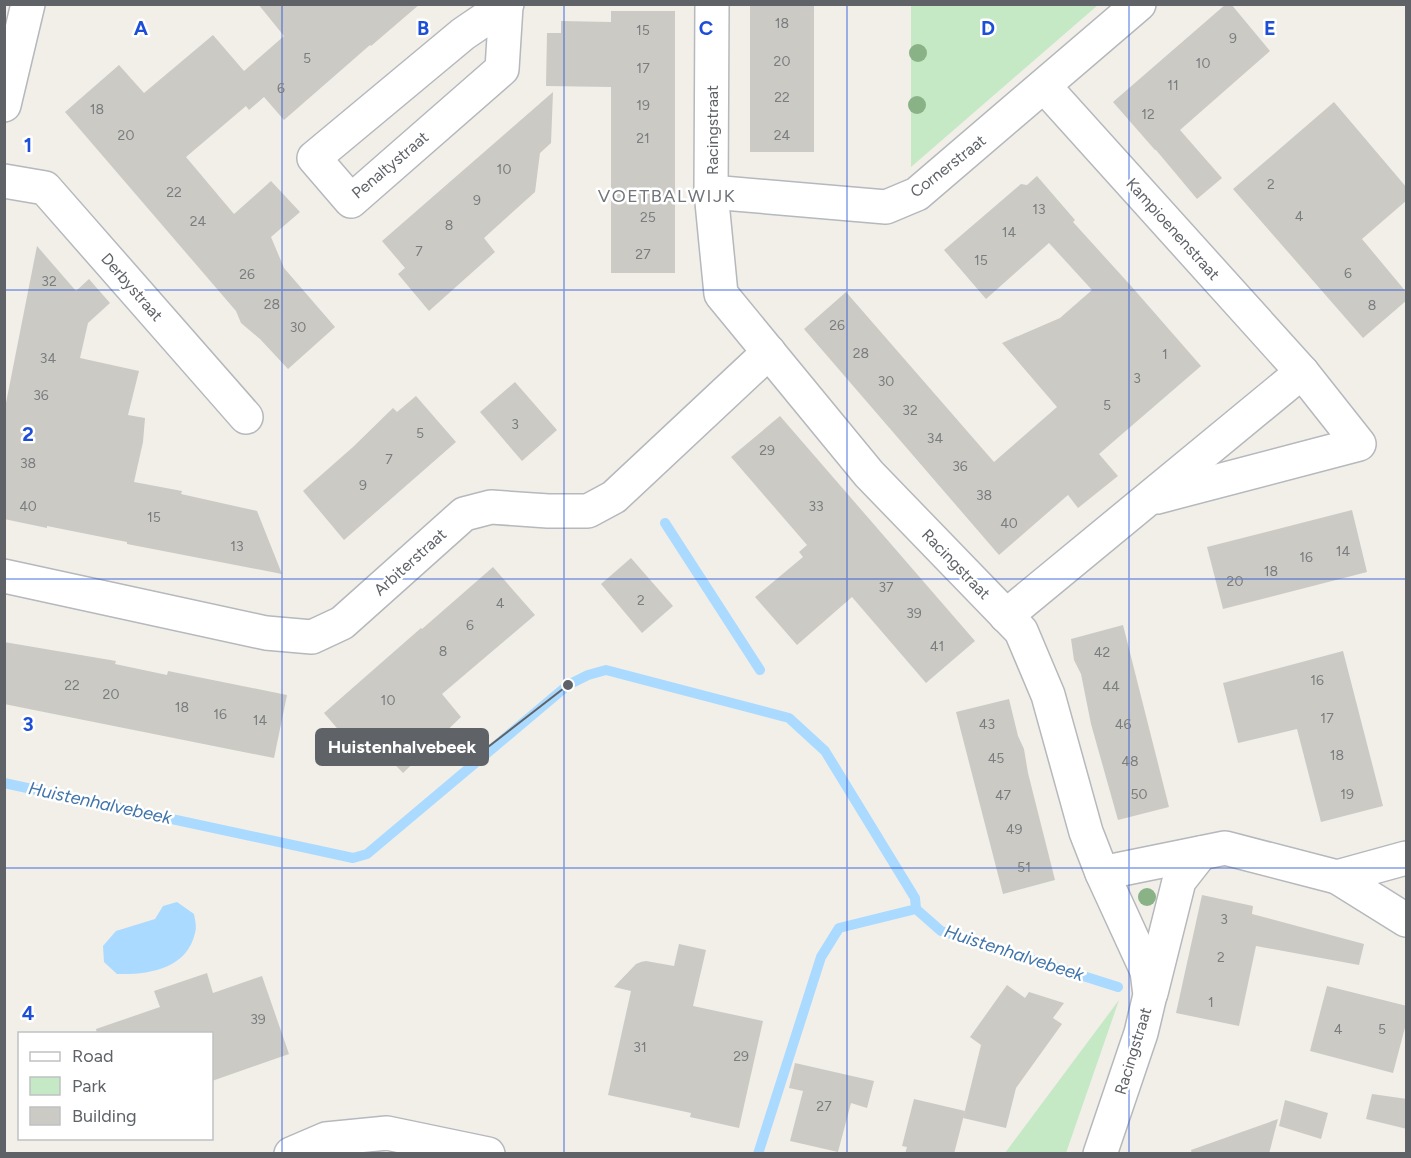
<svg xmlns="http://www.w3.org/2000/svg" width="1411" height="1158" viewBox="0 0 1411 1158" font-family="Figtree,sans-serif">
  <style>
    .green { fill: #c5e8c5 }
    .water { fill: #aadaff }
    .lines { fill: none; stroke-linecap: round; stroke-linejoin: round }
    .stream { stroke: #aadaff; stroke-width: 10 }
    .building { fill: #cccac5 }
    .street-casing { stroke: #b5b8bc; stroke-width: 36 }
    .street { stroke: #fff; stroke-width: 33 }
    .tree { fill: #89b387 }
    .grid { fill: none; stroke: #1d4ed8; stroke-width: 1.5; stroke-opacity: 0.55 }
    .labels { text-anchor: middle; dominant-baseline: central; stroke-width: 5; stroke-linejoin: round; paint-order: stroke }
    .number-label { font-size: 14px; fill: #7a7d7f }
    .street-label { font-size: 16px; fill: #5f6368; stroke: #fff }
    .neighbourhood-label { font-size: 18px; letter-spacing: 1.5px; fill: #70757a; stroke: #fff }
    .water-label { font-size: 18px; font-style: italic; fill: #4174aa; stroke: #fff }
    .grid-label { font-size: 20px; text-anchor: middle; font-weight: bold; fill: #1d4ed8; stroke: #fff; stroke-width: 5; stroke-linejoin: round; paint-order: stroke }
    .leader { fill: none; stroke: #5f6368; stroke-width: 2 }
    .callout-dot { fill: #5f6368; stroke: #fff; stroke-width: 2 }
    .callout { fill: #5f6368; stroke: #5f6368; stroke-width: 2 }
    .callout-label { font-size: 18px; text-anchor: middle; font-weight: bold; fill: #fff }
  </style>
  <rect width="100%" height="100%" fill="#f1efe8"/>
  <g class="green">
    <polygon points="911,5 911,4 1098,5 911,167"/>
    <polygon points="1119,1000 1066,1153 1005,1153"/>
  </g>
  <path class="water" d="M177 902 194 914C195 920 197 927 195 933 187 969 148 975 117 974L104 962 103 946 116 931 155 919 163 906Z"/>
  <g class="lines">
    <g class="stream">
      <polyline points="665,523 760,670"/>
      <polyline points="4,783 353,858 367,854 568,685 588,675 606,670 789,718 825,751 915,898 916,909 839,928 821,957 758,1154"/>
      <polyline points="916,909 941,931 1118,987"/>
    </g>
  </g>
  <g class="building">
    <polygon points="258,4 420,4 371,46 370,45 284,120 264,97 249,110 246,106 186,157 234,214 271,181 300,212 271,237 284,268 335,327 288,369 260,339 241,323 236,311 65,112 119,65 144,93 213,35 244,71 284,36"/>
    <rect x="750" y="4" width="64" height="148"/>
    <polygon points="1226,4 1231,4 1270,51 1180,130 1222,178 1197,199 1156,150 1155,150 1113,102"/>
    <polygon points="611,11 675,11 675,273 611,273 611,87 546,86 547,33 561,33 561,21 611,22"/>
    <polygon points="553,92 551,143 540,153 535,192 484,238 495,252 429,311 398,274 405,268 382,241"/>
    <polygon points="1334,102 1407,188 1407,200 1362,239 1407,293 1407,300 1363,338 1233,189"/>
    <polygon points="1037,176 1075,220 1073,222 1132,287 1201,366 1099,454 1118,476 1078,508 1068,495 999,555 804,329 846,292 994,462 1057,407 1002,343 1060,318 1092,290 1049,243 986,299 944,250 1021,184 1027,185"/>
    <polygon points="37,246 76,291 89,279 110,303 88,323 80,358 139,371 128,415 145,418 143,442 134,482 182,491 181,494 257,511 282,574 127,544 127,542 47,526 47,528 4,519 4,413"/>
    <polygon points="515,382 557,430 522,461 480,412"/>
    <polygon points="416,396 456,442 344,540 303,491 353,447 393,408 397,412"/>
    <polygon points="780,416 975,641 926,683 852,597 797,645 755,597 803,557 799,552 807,545 731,457"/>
    <polygon points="1352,510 1367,572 1223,609 1207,547"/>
    <polygon points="631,558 673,606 642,633 601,584"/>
    <polygon points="493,567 535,615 442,694 461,717 403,773 380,749 366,762 324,713 421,628 422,629"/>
    <polygon points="1123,625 1169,807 1118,820 1091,724 1081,674 1074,660 1071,639"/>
    <polygon points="4,642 116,661 115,664 167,675 168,671 287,695 274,758 4,704"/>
    <polygon points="1343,651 1383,806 1321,822 1297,729 1238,743 1223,683"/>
    <polygon points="1009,699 1018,736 1024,749 1028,773 1055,880 1003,894 956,712"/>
    <polygon points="1202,895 1253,906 1252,914 1364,944 1359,965 1256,946 1239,1026 1176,1013"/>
    <polygon points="679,944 706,950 693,1006 763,1021 739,1128 690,1117 691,1113 608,1095 631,991 614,987 636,964 641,962 646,961 674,966"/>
    <polygon points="207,973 213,993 262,976 289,1054 212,1081 212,1034 97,1034 96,1029 160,1007 154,991"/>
    <polygon points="1007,985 1025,998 1029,992 1064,1003 1053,1018 1062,1024 1016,1088 1006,1128 963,1118 981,1045 970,1037"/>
    <polygon points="1327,986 1407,1006 1407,1020 1393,1073 1310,1051"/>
    <polygon points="795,1063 874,1081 867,1108 851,1103 838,1152 790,1141 803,1091 789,1088"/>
    <polygon points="1372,1094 1407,1099 1407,1129 1366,1119"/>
    <polygon points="914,1099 965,1111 954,1154 905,1154 907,1147 902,1146"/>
    <polygon points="1285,1100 1328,1113 1321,1139 1279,1126"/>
    <polygon points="1278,1119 1269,1154 1192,1154 1191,1150"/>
  </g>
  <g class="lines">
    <defs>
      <g id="street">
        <polyline points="712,4 711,192 721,294 869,474 1021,631 1048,695 1086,832 1102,873 1147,971 1150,995 1141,1033 1100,1154"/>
        <polyline points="506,6 502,69 351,201 314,158 463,34 507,4"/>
        <polyline points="4,105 28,4"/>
        <polyline points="4,181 45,188 246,417"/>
        <polyline points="711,192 886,207 917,194 1139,4"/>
        <polyline points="1157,497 1359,444 1302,372"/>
        <polyline points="4,576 266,633 312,637 342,623 464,514 491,507 548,511 588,511 614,497 769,352"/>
        <polyline points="1006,616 1302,372 1044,86"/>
        <polyline points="1102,873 1225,848 1337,877 1406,858"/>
        <polyline points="1337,877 1406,920"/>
        <polyline points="1151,993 1179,881 1201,853"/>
        <polyline points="291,1154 326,1139 387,1133 488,1154"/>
      </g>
    </defs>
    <use href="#street" class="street-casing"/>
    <use href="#street" class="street"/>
  </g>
  <g class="tree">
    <circle cx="918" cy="53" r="9"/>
    <circle cx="917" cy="105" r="9"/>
    <circle cx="1147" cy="897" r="9"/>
  </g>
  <path class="grid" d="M282 4V1154M564 4V1154M847 4V1154M1129 4V1154M4 290H1406M4 579H1406M4 868H1406"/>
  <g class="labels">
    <g class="number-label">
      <text x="782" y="23">18</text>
      <text x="643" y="30">15</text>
      <text x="1233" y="38">9</text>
      <text x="307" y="58">5</text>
      <text x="782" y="61">20</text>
      <text x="1203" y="63">10</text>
      <text x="643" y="68">17</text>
      <text x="1173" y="85">11</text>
      <text x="281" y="88">6</text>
      <text x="782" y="97">22</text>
      <text x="643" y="105">19</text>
      <text x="97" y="109">18</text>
      <text x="1148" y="114">12</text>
      <text x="126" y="135">20</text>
      <text x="782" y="135">24</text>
      <text x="643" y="138">21</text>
      <text x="504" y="169">10</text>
      <text x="1271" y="184">2</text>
      <text x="174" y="192">22</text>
      <text x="477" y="200">9</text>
      <text x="1039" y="209">13</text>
      <text x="1299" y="216">4</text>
      <text x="648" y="217">25</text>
      <text x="198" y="221">24</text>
      <text x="449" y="225">8</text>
      <text x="1009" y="232">14</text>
      <text x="419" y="251">7</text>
      <text x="643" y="254">27</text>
      <text x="981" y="260">15</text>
      <text x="1348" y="273">6</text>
      <text x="247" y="274">26</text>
      <text x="49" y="281">32</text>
      <text x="272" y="304">28</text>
      <text x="1372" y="305">8</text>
      <text x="837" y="325">26</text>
      <text x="298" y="327">30</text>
      <text x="861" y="353">28</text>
      <text x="1165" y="354">1</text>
      <text x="48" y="358">34</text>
      <text x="1137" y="378">3</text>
      <text x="886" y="381">30</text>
      <text x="41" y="395">36</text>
      <text x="1107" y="405">5</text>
      <text x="910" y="410">32</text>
      <text x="515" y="424">3</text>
      <text x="420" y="433">5</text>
      <text x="935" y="438">34</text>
      <text x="767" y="450">29</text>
      <text x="389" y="459">7</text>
      <text x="28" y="463">38</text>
      <text x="960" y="466">36</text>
      <text x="363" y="485">9</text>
      <text x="984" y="495">38</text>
      <text x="28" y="506">40</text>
      <text x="816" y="506">33</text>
      <text x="154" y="517">15</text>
      <text x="1009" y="523">40</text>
      <text x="237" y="546">13</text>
      <text x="1343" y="551">14</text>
      <text x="1306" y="557">16</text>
      <text x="1271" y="571">18</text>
      <text x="1235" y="581">20</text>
      <text x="886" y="587">37</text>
      <text x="641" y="600">2</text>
      <text x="500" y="603">4</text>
      <text x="914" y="613">39</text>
      <text x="470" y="625">6</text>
      <text x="937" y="646">41</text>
      <text x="443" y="651">8</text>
      <text x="1102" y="652">42</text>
      <text x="1317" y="680">16</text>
      <text x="72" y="685">22</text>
      <text x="1111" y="686">44</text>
      <text x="111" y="694">20</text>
      <text x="388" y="700">10</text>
      <text x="182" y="707">18</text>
      <text x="220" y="714">16</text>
      <text x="1327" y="718">17</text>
      <text x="260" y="720">14</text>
      <text x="987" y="724">43</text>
      <text x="1123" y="724">46</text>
      <text x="1337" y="755">18</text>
      <text x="996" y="758">45</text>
      <text x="1130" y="761">48</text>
      <text x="1139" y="794">50</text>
      <text x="1347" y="794">19</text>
      <text x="1003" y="795">47</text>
      <text x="1014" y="829">49</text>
      <text x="1024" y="867">51</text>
      <text x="1224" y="919">3</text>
      <text x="1221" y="957">2</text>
      <text x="1211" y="1002">1</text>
      <text x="258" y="1019">39</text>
      <text x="1338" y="1029">4</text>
      <text x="1382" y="1029">5</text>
      <text x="640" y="1047">31</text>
      <text x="741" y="1056">29</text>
      <text x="824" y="1106">27</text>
    </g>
    <g class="street-label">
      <text transform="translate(712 130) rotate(-90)">Racingstraat</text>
      <text transform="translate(390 165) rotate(-40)">Penaltystraat</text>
      <text transform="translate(948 166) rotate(-38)">Cornerstraat</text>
      <text transform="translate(1173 229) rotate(48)">Kampioenenstraat</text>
      <text transform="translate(132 287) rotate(49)">Derbystraat</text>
      <text transform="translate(410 562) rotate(-42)">Arbiterstraat</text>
      <text transform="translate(956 564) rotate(46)">Racingstraat</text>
      <text transform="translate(1133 1051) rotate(-73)">Racingstraat</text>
    </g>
    <g class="neighbourhood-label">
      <text x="667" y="196">VOETBALWIJK</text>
    </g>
    <g class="water-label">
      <text transform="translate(100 803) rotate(12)">Huistenhalvebeek</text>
      <text transform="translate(1014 953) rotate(18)">Huistenhalvebeek</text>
    </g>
  </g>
  <g class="grid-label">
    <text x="141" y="35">A</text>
    <text x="423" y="35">B</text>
    <text x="706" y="35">C</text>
    <text x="988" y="35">D</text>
    <text x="1270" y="35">E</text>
    <text x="28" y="152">1</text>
    <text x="28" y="441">2</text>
    <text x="28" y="731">3</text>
    <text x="28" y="1020">4</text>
  </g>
  <path class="leader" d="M568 685L488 747"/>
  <circle class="callout-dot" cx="568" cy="685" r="6"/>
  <rect class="callout" x="316" y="729" width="172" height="36" rx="6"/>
  <g class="callout-label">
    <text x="402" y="753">Huistenhalvebeek</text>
  </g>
  <rect width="1411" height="1158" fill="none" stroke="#5f6368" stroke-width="12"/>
  <rect x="18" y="1032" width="195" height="108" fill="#ffffff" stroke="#bfc1c3" stroke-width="1.5"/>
  <rect x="30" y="1052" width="30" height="9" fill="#ffffff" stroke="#bfc1c3" stroke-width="1.5"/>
  <text x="72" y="1062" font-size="18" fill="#5f6368">Road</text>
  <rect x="30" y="1077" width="30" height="18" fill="#c5e8c5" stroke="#bfc1c3" stroke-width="1.5"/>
  <text x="72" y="1092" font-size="18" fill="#5f6368">Park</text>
  <rect x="30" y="1107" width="30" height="18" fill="#cccac5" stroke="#bfc1c3" stroke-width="1.5"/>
  <text x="72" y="1122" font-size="18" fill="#5f6368">Building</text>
</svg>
